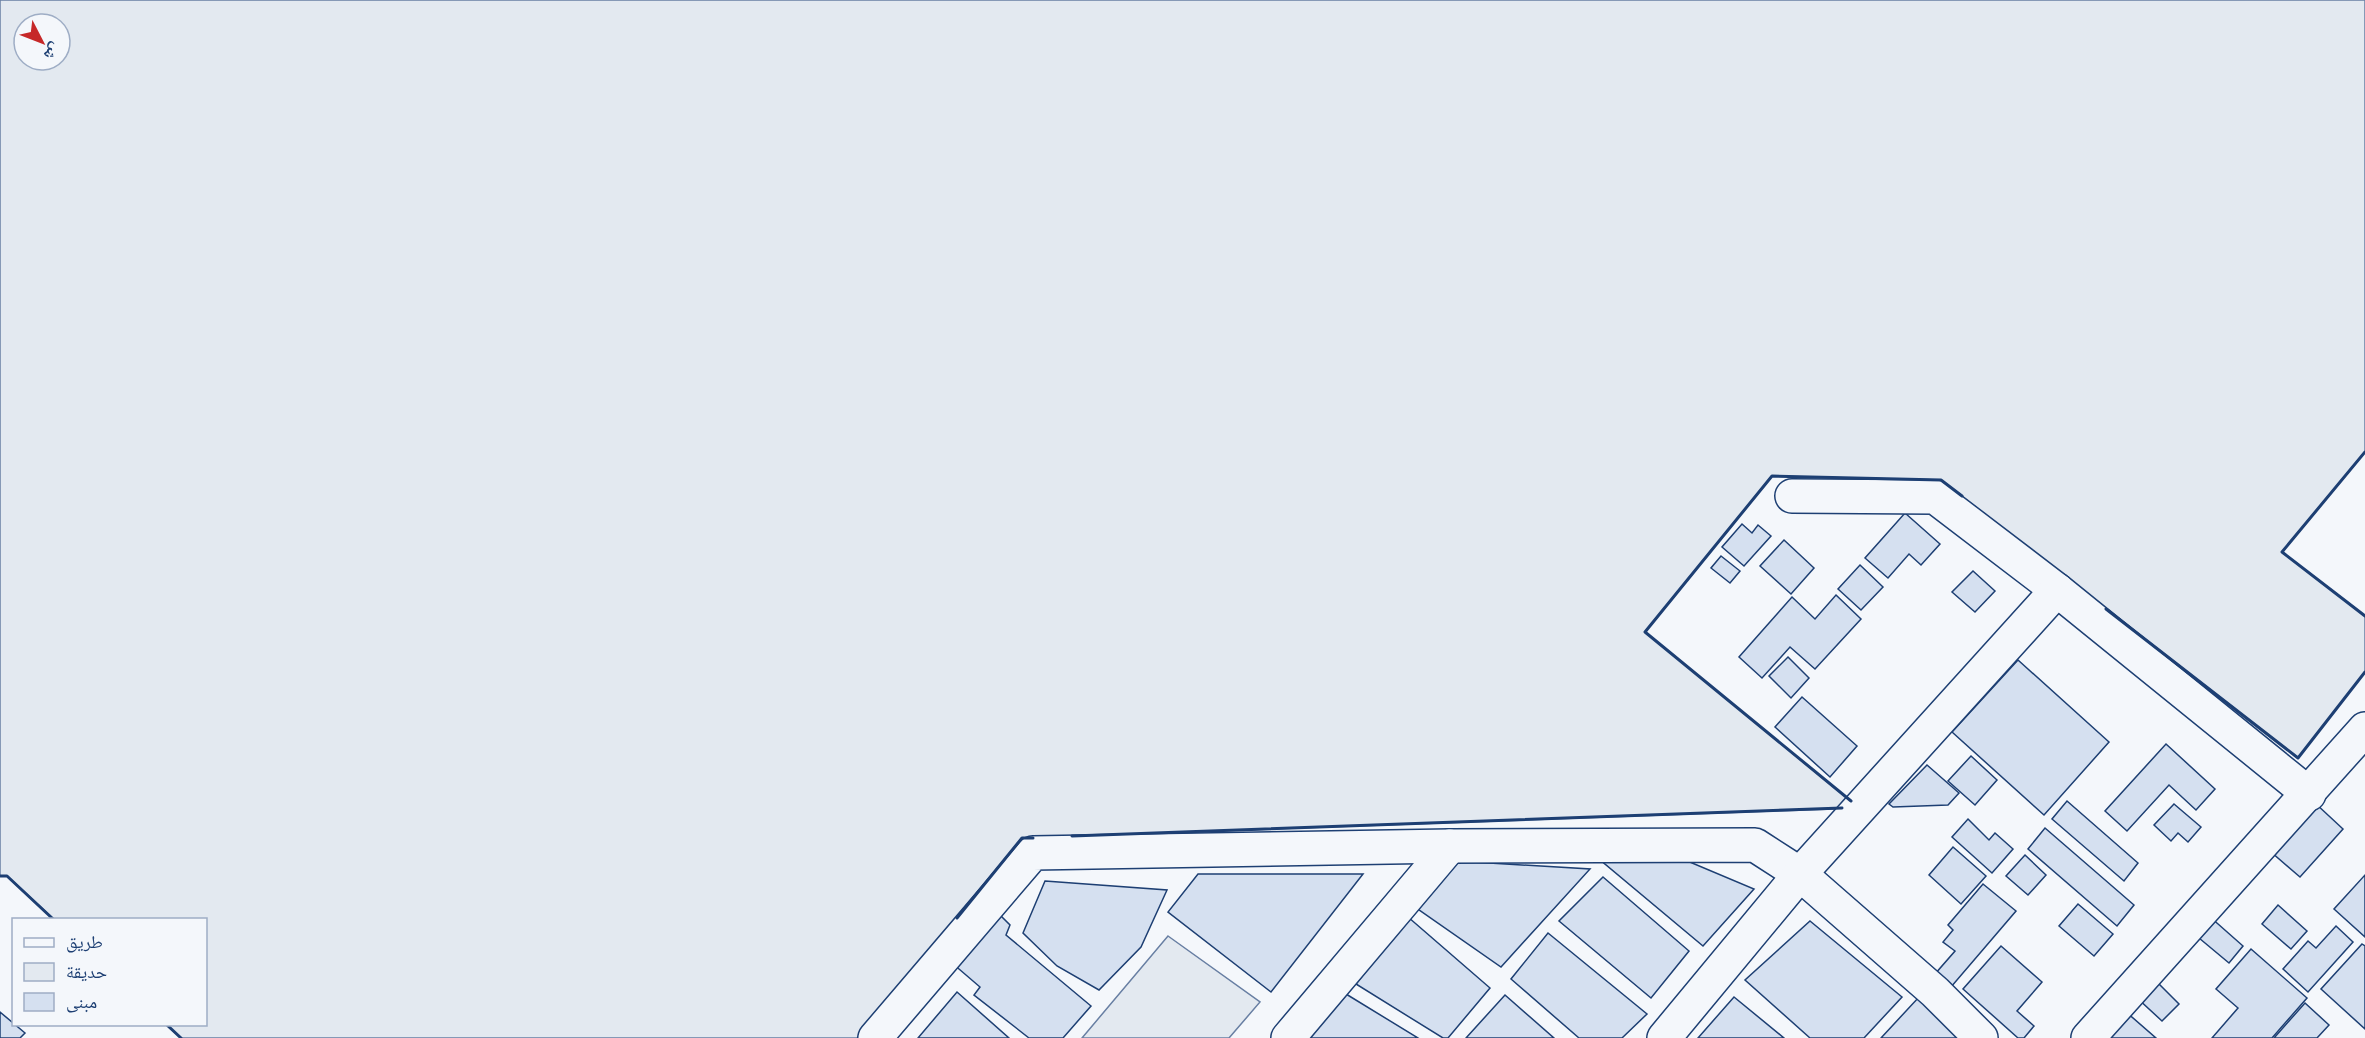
<svg xmlns="http://www.w3.org/2000/svg" width="2365" height="1038" viewBox="0 0 2365 1038" font-family="'Roboto Condensed','Noto Naskh Arabic',sans-serif">
  <style>
    .green { fill: #e3e9f0; stroke: #687fa3; stroke-width: 1.5; fill-rule: evenodd }
    .building { fill: #d5e0f0; stroke: #1d3f73; stroke-width: 1.5 }
    .lines { fill: none; stroke-linecap: round; stroke-linejoin: round }
    .street-casing { stroke: #1d3f73; stroke-width: 36 }
    .street { stroke: #f4f7fb; stroke-width: 33 }
    .wall { stroke: #1d3f73; stroke-width: 3 }
  </style>
  <rect width="100%" height="100%" fill="#f4f7fb"/>
  <g class="green">
    <path d="M0 0H2365V452L2282 552 2365 616V672L2298 758 1941 480 1772 476 1645 632 1859 808 1022 838 857 1038H181L166 1025 206 1024V920L54 919 7 876H0ZM24 24H60V60H24Z"/>
    <polygon points="1168,936 1260,1002 1229,1038 1082,1038"/>
  </g>
  <g class="building">
    <polygon points="1905,513 1940,544 1921,565 1909,554 1888,578 1865,558"/>
    <polygon points="1742,524 1752,533 1758,525 1771,536 1744,566 1722,547"/>
    <polygon points="1784,540 1814,568 1791,594 1760,566"/>
    <polygon points="1721,556 1740,571 1730,583 1711,568"/>
    <polygon points="1860,565 1883,587 1861,610 1838,589"/>
    <polygon points="1973,571 1995,591 1975,612 1952,592"/>
    <polygon points="1836,595 1861,619 1815,669 1790,647 1762,678 1739,657 1792,597 1815,619"/>
    <polygon points="1788,657 1809,678 1791,698 1769,676"/>
    <polygon points="2018,660 2109,742 2044,815 1952,732"/>
    <polygon points="1802,697 1857,746 1830,777 1775,727"/>
    <polygon points="2166,744 2215,789 2196,810 2169,785 2127,831 2105,811"/>
    <polygon points="1971,756 1997,780 1975,805 1948,781"/>
    <polygon points="1927,765 1959,793 1948,805 1893,807 1889,804"/>
    <polygon points="2067,801 2138,863 2124,881 2052,819"/>
    <polygon points="2315,803 2343,829 2300,877 2271,852"/>
    <polygon points="2174,804 2201,827 2188,842 2178,833 2171,841 2154,825"/>
    <polygon points="1968,819 1989,840 1995,833 2013,849 1992,873 1952,837"/>
    <polygon points="2045,828 2134,905 2117,926 2028,849"/>
    <polygon points="1953,847 1986,876 1961,904 1929,875"/>
    <polygon points="1666,852 1754,889 1703,946 1599,859"/>
    <polygon points="2025,855 2046,875 2028,895 2006,876"/>
    <polygon points="1456,861 1590,869 1501,967 1415,907"/>
    <polygon points="1198,874 1363,874 1271,992 1168,912"/>
    <polygon points="2365,875 2365,937 2334,909"/>
    <polygon points="1603,877 1689,951 1651,998 1559,921"/>
    <polygon points="1045,881 1167,890 1141,947 1099,990 1057,966 1023,933"/>
    <polygon points="1983,884 2016,911 1951,987 1935,974 1955,951 1943,942 1953,930 1948,925"/>
    <polygon points="2078,904 2113,934 2094,956 2059,926"/>
    <polygon points="2278,905 2307,931 2291,949 2262,924"/>
    <polygon points="998,913 1010,925 1006,935 1091,1006 1063,1038 1029,1038 974,995 980,987 952,963"/>
    <polygon points="2209,916 2243,946 2229,963 2193,933"/>
    <polygon points="1408,917 1490,988 1448,1038 1443,1038 1356,984"/>
    <polygon points="1810,921 1902,997 1864,1038 1810,1038 1745,980"/>
    <polygon points="2336,926 2353,942 2308,992 2283,969 2308,941 2316,948"/>
    <polygon points="1548,933 1647,1014 1622,1038 1579,1038 1511,979"/>
    <polygon points="2362,944 2365,946 2365,1029 2321,989"/>
    <polygon points="2001,946 2042,982 2017,1011 2034,1026 2024,1038 2018,1038 1963,989"/>
    <polygon points="2251,949 2307,998 2272,1038 2212,1038 2238,1008 2216,989"/>
    <polygon points="2154,979 2179,1004 2162,1021 2136,997"/>
    <polygon points="957,992 1009,1038 918,1038"/>
    <polygon points="1346,994 1418,1038 1310,1038"/>
    <polygon points="1505,995 1554,1038 1466,1038"/>
    <polygon points="1734,997 1784,1038 1698,1038"/>
    <polygon points="1919,997 1961,1038 1881,1038"/>
    <polygon points="2305,1003 2329,1025 2317,1038 2274,1038"/>
    <polygon points="2125,1011 2156,1038 2102,1038"/>
    <polygon points="0,1012 25,1033 20,1038 0,1038"/>
  </g>
  <g class="lines">
    <defs>
      <g id="street">
        <polyline points="1792,496 1935,497 2057,590 2309,794"/>
        <polyline points="875,1038 1033,853 1450,846 1755,845 1800,874 1935,992 1981,1038"/>
        <polyline points="1288,1038 1450,846"/>
        <polyline points="1664,1038 1800,874 2057,590"/>
        <polyline points="2088,1038 2365,729"/>
      </g>
    </defs>
    <use href="#street" class="street-casing"/>
    <use href="#street" class="street"/>
    <g class="wall">
      <polyline points="2365,452 2282,552 2365,616"/>
      <polyline points="2106,609 2298,758 2365,672"/>
      <polyline points="1851,801 1645,632 1772,476 1941,480 1962,496"/>
      <polyline points="1072,836 1842,808"/>
      <polyline points="0,876 7,876 54,920"/>
      <polyline points="957,918 1022,838 1033,838"/>
      <polyline points="166,1024 181,1038"/>
    </g>
  </g>
  <rect x="12" y="918" width="195" height="108" fill="#f4f7fb" stroke="#9eadc5" stroke-width="1.5"/>
  <rect x="24" y="938" width="30" height="9" fill="#f4f7fb" stroke="#9eadc5" stroke-width="1.5"/>
  <text x="66" y="948" font-size="18" fill="#1d3f73">طريق</text>
  <rect x="24" y="963" width="30" height="18" fill="#e3e9f0" stroke="#9eadc5" stroke-width="1.5"/>
  <text x="66" y="978" font-size="18" fill="#1d3f73">حديقة</text>
  <rect x="24" y="993" width="30" height="18" fill="#d5e0f0" stroke="#9eadc5" stroke-width="1.5"/>
  <text x="66" y="1008" font-size="18" fill="#1d3f73">مبنى</text>
  <g transform="translate(42 42) rotate(132)"><circle r="28" fill="#f4f7fb" stroke="#9eadc5" stroke-width="1.5"/>
  <path d="M0-4.5L10 22L0 15L-10 22Z" fill="#c62828"/>
  <text y="-9" font-size="16" font-weight="bold" text-anchor="middle" fill="#1d3f73">ش</text>
  </g>
</svg>
